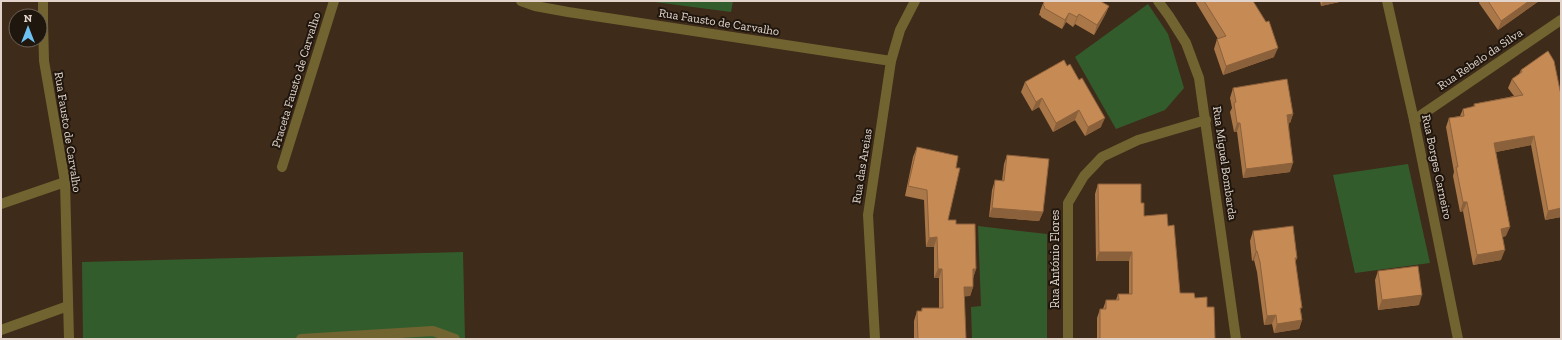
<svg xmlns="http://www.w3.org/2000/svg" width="1562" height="340" viewBox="0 0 1562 340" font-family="'Zilla Slab',serif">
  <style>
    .green { fill: #335c2d }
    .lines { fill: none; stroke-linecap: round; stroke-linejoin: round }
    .street { stroke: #726431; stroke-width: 10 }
    .wall { fill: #aa7749 }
    .shaded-wall { fill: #8b613c }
    .building { fill: #c68a55; stroke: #8b613c }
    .labels { text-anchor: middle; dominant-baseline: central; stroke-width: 4; stroke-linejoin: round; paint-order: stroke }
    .street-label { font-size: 12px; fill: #e2d4ca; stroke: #1f160e }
  </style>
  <rect width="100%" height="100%" fill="#3f2b19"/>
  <g class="green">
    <polygon points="647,1 733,1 731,12"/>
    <polygon points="1148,4 1168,34 1184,88 1165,110 1116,129 1075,57"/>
    <polygon points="1408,164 1430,263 1355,273 1333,175"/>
    <polygon points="978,226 1047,234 1047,339 972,339 971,307 981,306"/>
    <polygon points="463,252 465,339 83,339 82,262"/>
  </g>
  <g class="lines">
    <g class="street">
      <polyline points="43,1 43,22 44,61 65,182 69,339"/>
      <polyline points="521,1 535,6 568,12 891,61"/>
      <polyline points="1158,1 1169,16 1186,43 1199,78 1236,339"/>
      <polyline points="1387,1 1414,120 1458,339"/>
      <polyline points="1414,120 1561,20"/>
      <polyline points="282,167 334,1"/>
      <polyline points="1,204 65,182"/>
      <polyline points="1,330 68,306"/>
      <polyline points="301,339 433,331 455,339"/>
      <polyline points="875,339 868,215 891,61 900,30 915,1"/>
      <polyline points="1068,339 1068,203 1084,176 1102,157 1138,140 1206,120"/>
    </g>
  </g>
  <g class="wall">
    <polygon points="1044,1 1109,6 1105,15 1094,35 1075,24 1073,27 1066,22 1062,29 1041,17 1041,16 1039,15 1040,12 1040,11"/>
    <polygon points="1195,1 1253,1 1274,57 1223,75 1214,49 1217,39 1218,39"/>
    <polygon points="1320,1 1344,1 1321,6"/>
    <polygon points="1480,1 1539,1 1498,30 1479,3"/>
    <polygon points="1548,51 1561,217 1545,220 1531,145 1496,152 1506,236 1502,237 1501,260 1473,265 1463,211 1460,212 1453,176 1454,172 1446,127 1449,118 1460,116 1463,109 1473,107 1474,104 1514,96 1508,88 1512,79 1519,74 1521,70"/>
    <polygon points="1064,60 1101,127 1085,136 1075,120 1053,132 1039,107 1032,111 1021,92 1025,82"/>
    <polygon points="1233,88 1293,114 1290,123 1289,123 1290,172 1243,178 1237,132 1234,132 1230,112 1232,108 1230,98"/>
    <polygon points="917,147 956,168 948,220 956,224 976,269 973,278 973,287 970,296 964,296 966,339 914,339 914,321 917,311 921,311 922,308 939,308 939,278 934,278 934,247 926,247 924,200 905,196 913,157"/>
    <polygon points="1007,155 1043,212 1039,221 989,217 992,190 995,180 1002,181 1004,164"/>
    <polygon points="1098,184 1141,203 1144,216 1168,226 1180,293 1195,298 1207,307 1215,339 1097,339 1097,318 1100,309 1103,309 1106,300 1116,300 1118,294 1129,294 1129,261 1096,261 1095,194"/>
    <polygon points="1253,231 1297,258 1295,263 1302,320 1299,329 1274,333 1272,324 1264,325 1257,272 1254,260 1252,261 1250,241"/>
    <polygon points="1378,271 1419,305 1378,310 1375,280"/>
  </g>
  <g class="shaded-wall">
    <polygon points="1323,1 1344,1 1321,6"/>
    <polygon points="1529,1 1539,1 1498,30 1501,21"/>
    <polygon points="1109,6 1105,15 1094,35 1097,25"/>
    <polygon points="1069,13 1066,22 1062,29 1065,20"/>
    <polygon points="1079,14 1075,24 1073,27 1077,17"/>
    <polygon points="1278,48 1274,57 1223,75 1226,66"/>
    <polygon points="1042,98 1039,107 1032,111 1036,102"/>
    <polygon points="1079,110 1075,120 1053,132 1056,123"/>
    <polygon points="1293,114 1290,123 1284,124 1287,115"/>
    <polygon points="1105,118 1101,127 1085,136 1088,127"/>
    <polygon points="1237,123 1240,123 1237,132 1234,132"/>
    <polygon points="1534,136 1531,145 1491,153 1494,143"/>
    <polygon points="1293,163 1290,172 1243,178 1246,169"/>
    <polygon points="1463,202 1467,202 1463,211 1460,212"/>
    <polygon points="992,208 1043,212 1039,221 989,217"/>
    <polygon points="1561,208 1561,217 1545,220 1548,211"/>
    <polygon points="1510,227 1506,236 1497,238 1501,229"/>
    <polygon points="937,237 934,247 926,247 929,238"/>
    <polygon points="1505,250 1501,260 1473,265 1477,255"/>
    <polygon points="1256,251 1257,251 1254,260 1252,261"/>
    <polygon points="1099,252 1132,252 1129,261 1096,261"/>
    <polygon points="938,269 942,269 939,278 934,278"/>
    <polygon points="973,269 976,269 973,278"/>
    <polygon points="964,287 973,287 970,296 961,297"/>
    <polygon points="1422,295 1419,305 1378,310 1382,300"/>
    <polygon points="1276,315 1272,324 1264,325 1267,316"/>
    <polygon points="1302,320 1299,329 1274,333 1277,324"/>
  </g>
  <g class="building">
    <polygon points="1044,1 1100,1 1109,6 1097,25 1079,14 1077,17 1069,13 1065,20 1044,8 1045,7 1043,5 1044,3 1043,2"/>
    <polygon points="1204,1 1253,1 1266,22 1269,21 1278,48 1226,66 1217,39 1226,36"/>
    <polygon points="1488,1 1529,1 1501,21"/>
    <polygon points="1548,51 1554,61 1561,95 1561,208 1548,211 1534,136 1494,143 1510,227 1501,229 1505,250 1477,255 1467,202 1463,202 1456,167 1458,167 1449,118 1464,116 1463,109 1475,106 1474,104 1523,95 1512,79 1522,72 1521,70"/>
    <polygon points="1064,60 1067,66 1070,64 1079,80 1082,78 1105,118 1088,127 1079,110 1056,123 1042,98 1036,102 1025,82"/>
    <polygon points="1287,79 1293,114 1287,115 1293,163 1246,169 1240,123 1237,123 1234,103 1236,102 1233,88"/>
    <polygon points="917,147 958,156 956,168 960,168 948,220 956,220 956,224 975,224 976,269 973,269 973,287 964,287 966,339 918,339 917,311 922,311 922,308 943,308 942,269 938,269 937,237 929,238 927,190 908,186"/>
    <polygon points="1007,155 1049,159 1043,212 992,208 995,180 1004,181"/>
    <polygon points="1098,184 1141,184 1141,203 1144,203 1144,216 1167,214 1168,226 1174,225 1180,293 1194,293 1195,298 1207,297 1207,307 1214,307 1215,339 1100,339 1100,309 1106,309 1106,300 1119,300 1118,294 1132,294 1132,252 1099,252"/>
    <polygon points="1293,226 1297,258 1295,258 1302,308 1300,308 1302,320 1277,324 1276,315 1267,316 1260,262 1257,251 1256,251 1253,231"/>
    <polygon points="1418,266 1422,295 1382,300 1378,271"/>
  </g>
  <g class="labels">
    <g class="street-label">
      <text transform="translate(719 22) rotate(9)">Rua Fausto de Carvalho</text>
      <text transform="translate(1480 59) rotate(-34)">Rua Rebelo da Silva</text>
      <text transform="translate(296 80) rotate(-73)">Praceta Fausto de Carvalho</text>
      <text transform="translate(68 132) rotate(81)">Rua Fausto de Carvalho</text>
      <text transform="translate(1225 163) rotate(82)">Rua Miguel Bombarda</text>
      <text transform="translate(862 166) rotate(-81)">Rua das Areias</text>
      <text transform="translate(1437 167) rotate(78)">Rua Borges Carneiro</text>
      <text transform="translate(1055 259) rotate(-90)">Rua António Flores</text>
    </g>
  </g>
  <rect width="1562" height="340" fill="none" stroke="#e2d4ca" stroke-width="4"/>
  <g transform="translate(28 28)"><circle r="19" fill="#1f160e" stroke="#6d6259"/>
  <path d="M0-3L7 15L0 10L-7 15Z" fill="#6ec2f3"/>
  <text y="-6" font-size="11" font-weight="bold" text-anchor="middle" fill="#e2d4ca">N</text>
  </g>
</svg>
